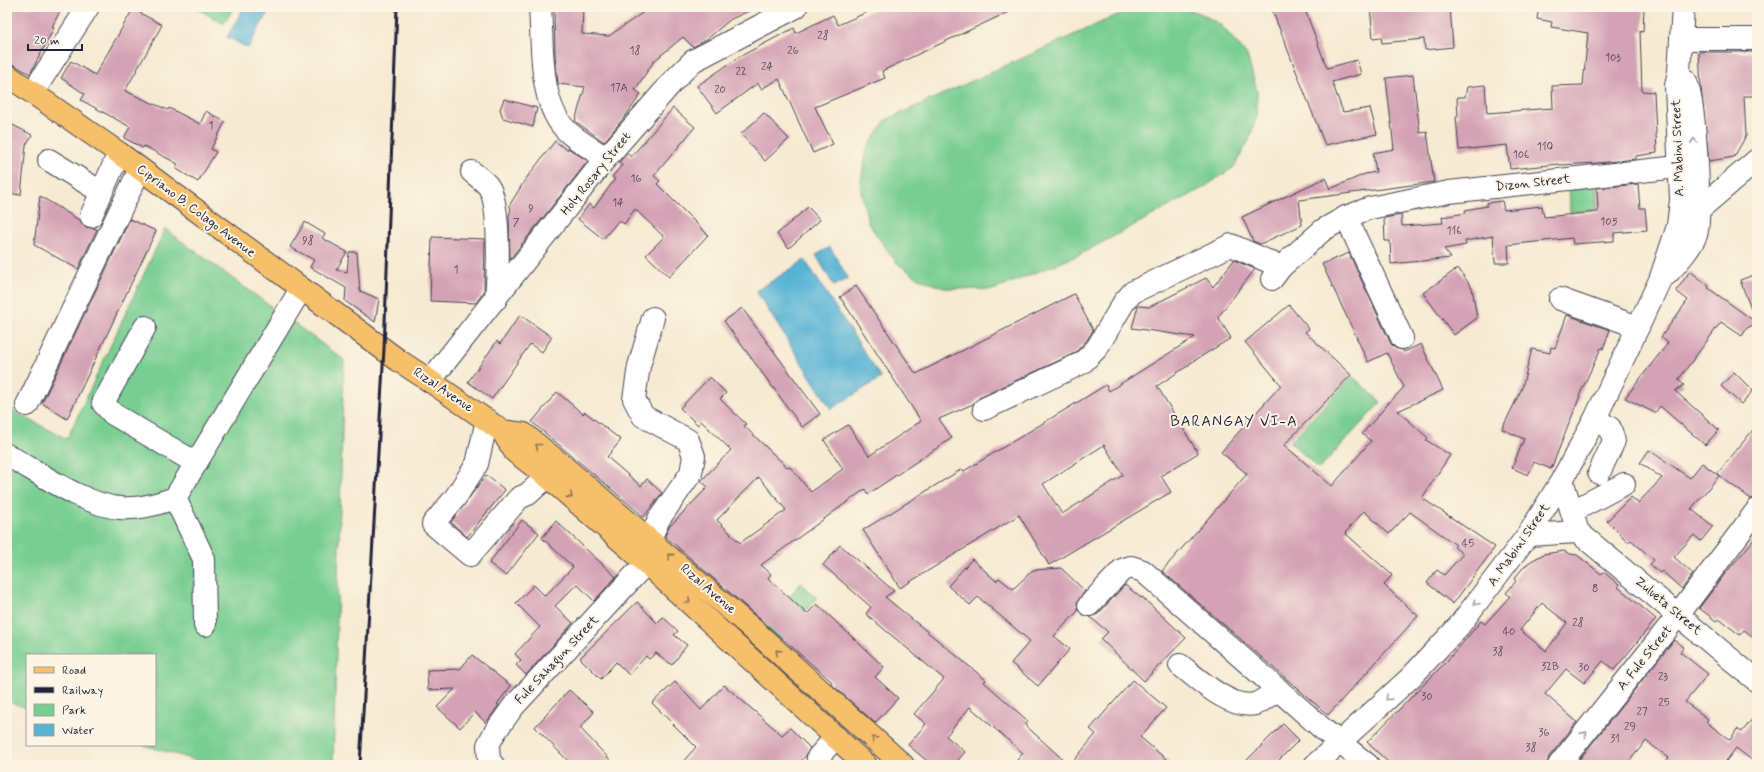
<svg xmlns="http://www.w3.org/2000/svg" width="1764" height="772" viewBox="0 0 1764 772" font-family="Mynerve,sans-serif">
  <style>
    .green { fill: #78ce92; stroke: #4d7866 }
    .water { fill: #56b3d4; stroke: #3c6a88 }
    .building { fill: #d4a2b5; fill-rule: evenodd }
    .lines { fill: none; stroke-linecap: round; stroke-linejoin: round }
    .minor-casing { stroke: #424052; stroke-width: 24 }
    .major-casing { stroke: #424052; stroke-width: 24 }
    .minor { stroke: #fff; stroke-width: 22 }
    .major { stroke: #f6c06b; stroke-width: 22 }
    .rail { stroke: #22223b; stroke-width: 3 }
    .oneway { stroke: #9c9ca7 }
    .oneway2 { stroke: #8c7153 }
    .labels { text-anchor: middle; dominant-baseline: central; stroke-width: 4; stroke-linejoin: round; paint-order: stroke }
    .number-label { font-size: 11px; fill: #4e425a }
    .street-label { font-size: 13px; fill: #22223b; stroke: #fcf5e5 }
    .quarter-label { font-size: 15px; letter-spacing: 1px; fill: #22223b; stroke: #fcf5e5 }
  </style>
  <rect width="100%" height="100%" fill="#fcf5e5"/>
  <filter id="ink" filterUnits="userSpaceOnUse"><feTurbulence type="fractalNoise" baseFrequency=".025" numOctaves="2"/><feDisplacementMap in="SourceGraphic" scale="8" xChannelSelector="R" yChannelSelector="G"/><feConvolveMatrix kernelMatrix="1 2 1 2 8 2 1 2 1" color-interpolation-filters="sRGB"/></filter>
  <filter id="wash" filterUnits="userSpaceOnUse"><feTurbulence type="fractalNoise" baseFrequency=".012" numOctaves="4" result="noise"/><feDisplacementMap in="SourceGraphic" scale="16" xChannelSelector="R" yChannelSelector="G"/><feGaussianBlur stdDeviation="0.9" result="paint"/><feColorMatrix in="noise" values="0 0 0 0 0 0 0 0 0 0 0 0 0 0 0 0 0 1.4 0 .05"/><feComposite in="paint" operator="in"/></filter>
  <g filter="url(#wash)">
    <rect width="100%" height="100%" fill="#f6ead2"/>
    <g class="green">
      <polygon points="195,7 234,7 224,24"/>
      <polygon points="1135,7 1177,7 1200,13 1221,25 1247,55 1257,91 1257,116 1249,140 1234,167 1203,188 1079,255 993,290 944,288 918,278 897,263 868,223 860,186 867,148 886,120"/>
      <polygon points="1596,179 1597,209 1570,212 1569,182"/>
      <polygon points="165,229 344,360 333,765 211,765 144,745 155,745 155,655 27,655 27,708 7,701 7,408 67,439"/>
      <polygon points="1352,376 1381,402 1319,469 1290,442"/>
      <polygon points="801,583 817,598 779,641 763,627"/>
    </g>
    <g class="water">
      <polygon points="244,7 271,7 248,48 227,37"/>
      <polygon points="830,247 848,278 834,286 816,255"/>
      <polygon points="805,260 881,378 831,409 756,291"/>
    </g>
    <g id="blocks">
      <g class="building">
        <polygon points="7,7 62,7 52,27 54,28 30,74 7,61"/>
        <polygon points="554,7 583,9 582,34 609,36 651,7 758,7 731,19 707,39 693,47 683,37 654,61 635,90 641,94 627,114 604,142 575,121 585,87 558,84 555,55"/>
        <polygon points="879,7 1019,7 882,71 885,78 815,107 833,144 813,153 779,79 761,89 758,83 717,113 697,86 739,57 794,28 796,33 833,15 838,25"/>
        <polygon points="1271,7 1304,7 1327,68 1357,60 1361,74 1332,82 1343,112 1370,108 1377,134 1325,145"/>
        <polygon points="1370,7 1450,7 1453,47 1425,50 1424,39 1382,43 1381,37 1373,38"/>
        <polygon points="1539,7 1644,7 1643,32 1640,31 1642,91 1654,92 1657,153 1636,156 1636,159 1597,163 1560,165 1559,164 1510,169 1507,145 1459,150 1456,117 1458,117 1457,97 1465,97 1467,87 1485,85 1487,113 1553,108 1552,86 1583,85 1588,33 1551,27 1552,22 1537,19"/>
        <polygon points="133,9 162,25 125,91 168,110 169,108 200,124 206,111 225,122 211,149 216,152 198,182 175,168 178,164 144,146 143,148 124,138 130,127 81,100 85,94 61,78 71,61 95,75"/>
        <polygon points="1699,52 1757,52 1757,96 1744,96 1746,136 1734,157 1709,161 1701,87"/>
        <polygon points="1413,75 1420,133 1427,132 1434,182 1299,200 1302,225 1260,244 1253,241 1242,217 1325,178 1330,189 1365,174 1376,172 1373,153 1394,149 1386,78"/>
        <polygon points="504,99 537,108 533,127 503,118 500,109"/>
        <polygon points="673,108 695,127 654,176 660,181 657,184 708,235 669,277 646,255 664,237 635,209 624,224 619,220 603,239 578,219 589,204 594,208 615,179 612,177 622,165 619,163 627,153 631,157"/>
        <polygon points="764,113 789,139 765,161 741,134"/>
        <polygon points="7,122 32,135 26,145 21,195 7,193"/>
        <polygon points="555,141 567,150 568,148 588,161 510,259 509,217 511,208 509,206 525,180"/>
        <polygon points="1638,184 1640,208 1645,208 1647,230 1614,233 1614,241 1573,244 1572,238 1508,245 1509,263 1495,263 1493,236 1465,241 1466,245 1444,249 1451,258 1391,264 1390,241 1385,241 1384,218 1401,215 1402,226 1443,223 1442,217 1466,213 1465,210 1487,206 1487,203 1502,201 1504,210 1542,206 1544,217 1598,212 1597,188"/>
        <polygon points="40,196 79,220 86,227 97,229 78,269 34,245"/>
        <polygon points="808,207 820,220 789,248 777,234"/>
        <polygon points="130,219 156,231 67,419 42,403"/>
        <polygon points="305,222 325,234 322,238 347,252 336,270 347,272 349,252 357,252 360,291 379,299 375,322 345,301 346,288 310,267 314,260 290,247"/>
        <polygon points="432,237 485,239 484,292 476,303 430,301"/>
        <polygon points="1349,253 1391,344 1395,348 1403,350 1404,352 1421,344 1443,390 1398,411 1428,438 1426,440 1450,455 1422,498 1495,547 1453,604 1427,583 1437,570 1444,575 1463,554 1454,547 1456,545 1410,512 1389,534 1364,511 1345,533 1392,575 1384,585 1418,616 1328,715 1162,571 1247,474 1221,452 1281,385 1245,342 1289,305 1309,329 1305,332 1351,375 1284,445 1332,486 1371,441 1362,434 1388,404 1387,402 1389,403 1404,387 1387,353 1368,362 1322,264"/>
        <path d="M1234 260 1255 269 1218 317 1231 338 1189 364V365L1157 386 1198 453 1161 476 1171 492 1049 565 1019 515 900 588 863 530 962 469 964 471 1106 385 1109 391 1195 337 1132 328 1138 306 1149 307 1206 278 1213 287ZM1104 445 1123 475 1062 514 1043 484Z"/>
        <polygon points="1458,268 1472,288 1477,318 1454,335 1423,293"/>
        <polygon points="1690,271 1709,286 1708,288 1757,323 1747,328 1742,336 1721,322 1678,380 1684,385 1675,391 1719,430 1705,445 1660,406 1655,413 1625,398 1668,343 1661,337 1688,300 1676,291"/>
        <polygon points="1757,274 1757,321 1756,322 1740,280"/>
        <path d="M856 286 916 374 1074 294 1093 330 1087 340 1075 353 979 398 973 404 939 419 952 438 868 494 865 489 761 565 771 574 768 578 807 614 817 604 884 667 875 677 898 698 875 723 831 684 832 682 665 536 669 527 708 487 701 481 731 450 701 421 698 425 680 408 710 377 726 393 720 399 746 424 744 426 788 468 790 467 811 492 843 469 824 440 848 425 869 456 921 421 840 297ZM759 477 786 510 740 543 717 520Z"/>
        <polygon points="742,308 820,414 802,427 724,321"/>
        <polygon points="520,315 552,337 542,352 530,344 492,399 468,382 497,341 500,344"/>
        <polygon points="1567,315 1610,330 1603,349 1601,348 1579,396 1580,396 1551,469 1534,462 1528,475 1512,468 1524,439 1502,429 1522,388 1532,349 1550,353 1551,347 1555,348"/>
        <polygon points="1734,372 1753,391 1741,404 1721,386"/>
        <polygon points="557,392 583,414 585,412 621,440 607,457 641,486 647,479 662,493 644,517 532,422"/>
        <polygon points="1757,425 1757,498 1751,499 1717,474"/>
        <polygon points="1649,450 1690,478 1702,463 1719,476 1691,509 1713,526 1701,541 1694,535 1674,557 1693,574 1682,589 1662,571 1660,573 1650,564 1654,560 1631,540 1628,542 1607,521 1631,497 1638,503 1662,478 1640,463"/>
        <polygon points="486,475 505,490 467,537 451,522"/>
        <polygon points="522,520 539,533 506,576 489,563"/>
        <polygon points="556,521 616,577 594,601 577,584 555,606 573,623 526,675 516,665 521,660 515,654 540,627 516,603 534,585 545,596 573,567 542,538"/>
        <polygon points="1757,536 1757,640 1744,630 1740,635 1719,619 1716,621 1699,608 1724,575"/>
        <polygon points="840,545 894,591 885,597 986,680 984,682 1028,721 1025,725 1069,765 1013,765 1023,753 970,707 946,736 965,752 954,765 932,765 908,745 926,724 914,714 944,679 866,614 871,607 823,565"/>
        <path d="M1564 551 1570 554 1577 555 1601 574 1604 572 1619 585 1618 587 1656 619 1614 670 1603 661 1584 683 1566 669 1545 694 1577 722 1549 757 1547 765H1391L1367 742 1447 661 1481 621 1485 624 1510 596 1506 593 1516 581 1514 579 1522 569 1531 561 1544 554ZM1542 603 1567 623 1546 651 1520 630Z"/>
        <polygon points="972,559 996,581 999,578 1013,589 1033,570 1061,568 1085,591 1077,602 1078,611 1054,636 1070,649 1038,686 1011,663 1030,641 978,597 970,605 948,586"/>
        <polygon points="1125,585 1141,598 1142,597 1186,638 1144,681 1101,639 1108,632 1090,617 1098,614"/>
        <polygon points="637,602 657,623 663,617 678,631 674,635 687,645 672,665 656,653 649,659 646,656 629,675 616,662 601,679 580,658"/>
        <polygon points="1674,640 1684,647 1680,652 1708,674 1685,702 1708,719 1706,722 1730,740 1737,729 1742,732 1757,713 1757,764 1736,748 1723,765 1662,765 1669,758 1646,741 1626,765 1575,765"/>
        <polygon points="472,655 511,686 497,704 499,705 486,723 475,712 460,728 437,707 455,689 428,690 427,670 460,669"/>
        <polygon points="1133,680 1166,708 1140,737 1173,765 1070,765 1096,734 1090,729"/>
        <polygon points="675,682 701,710 724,685 782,735 790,728 810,748 806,756 797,765 680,765 696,747 652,703"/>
        <polygon points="569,690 594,712 580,728 615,765 572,765 535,727"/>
        <polygon points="1283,724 1299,740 1274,765 1242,765"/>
      </g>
    </g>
  </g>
  <g filter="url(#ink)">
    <use href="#blocks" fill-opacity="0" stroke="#424052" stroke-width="1"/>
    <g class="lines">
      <defs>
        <g id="minor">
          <path d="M540 7C543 44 538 105 568 132 579 142 594 150 606 158"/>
          <polyline points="1681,39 1757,39"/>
          <polyline points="33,92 88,7"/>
          <polyline points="49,160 101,192"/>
          <path d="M472 172C477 176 484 181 488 186 501 203 498 276 496 299"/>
          <polyline points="91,216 119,153"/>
          <polyline points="1346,217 1402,338"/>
          <polyline points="1690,217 1757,160"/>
          <path d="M1667 274C1676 265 1692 246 1696 235 1702 217 1695 94 1685 80"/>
          <polyline points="1272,279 1281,267 1323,230 1346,217 1370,208 1449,192 1696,165"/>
          <polyline points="1560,299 1638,327"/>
          <polyline points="145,327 103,403 113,414 196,463"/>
          <polyline points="430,381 606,158 675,79 693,61 796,7"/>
          <polyline points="27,405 140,169"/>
          <polyline points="984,409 1082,363 1097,348 1124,302 1133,292 1231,245 1281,267"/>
          <polyline points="1595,419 1610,428 1614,441 1599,473"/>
          <polyline points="487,420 477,464 455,498 433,524 470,555 519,498 528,494 561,464"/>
          <path d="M7 455C40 473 84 505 120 508 138 510 158 504 175 498L301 289"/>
          <polyline points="1562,480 1578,532 1757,681"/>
          <polyline points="175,498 204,559 205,625"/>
          <polyline points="1573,511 1624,484"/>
          <polyline points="1528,535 1578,532"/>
          <polyline points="1089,605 1122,570 1131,567 1143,571 1324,730 1368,765"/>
          <path d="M1180 665C1198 679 1231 710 1255 704 1262 702 1272 693 1278 689"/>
          <polyline points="493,765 489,761 488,745 495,732 513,707 646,563 650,539 659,519 691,473 694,456 688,440 643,416 634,399 639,366 653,318"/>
          <polyline points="818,765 818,757 836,737"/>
          <polyline points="1315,765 1411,677 1458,627 1528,535 1562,480 1595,419 1660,280 1678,226 1681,200 1676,86 1679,71 1683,7"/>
          <polyline points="1559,765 1679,614 1757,510"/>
        </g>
        <g id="major">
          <polyline points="7,75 119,153 398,360 430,381 502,431 515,452 548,477 636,554 866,765"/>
          <polyline points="502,431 524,434 561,464 748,625 903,765"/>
        </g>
      </defs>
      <use href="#minor" class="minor-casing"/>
      <use href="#major" class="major-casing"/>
      <use href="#minor" class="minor"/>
      <use href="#major" class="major"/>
      <polyline class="rail" points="360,765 384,349 397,7"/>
    </g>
    <defs><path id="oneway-chevron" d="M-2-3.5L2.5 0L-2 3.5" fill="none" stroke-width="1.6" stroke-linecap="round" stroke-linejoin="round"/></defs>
    <g class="oneway">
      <use href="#oneway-chevron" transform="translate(1694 141) rotate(-94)"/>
      <use href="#oneway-chevron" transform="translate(1476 603) rotate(128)"/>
      <use href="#oneway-chevron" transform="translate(1388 698) rotate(138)"/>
      <use href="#oneway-chevron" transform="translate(1584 734) rotate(-51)"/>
    </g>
    <g class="oneway2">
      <use href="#oneway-chevron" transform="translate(538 446) rotate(-141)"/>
      <use href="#oneway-chevron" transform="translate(570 496) rotate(41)"/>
      <use href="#oneway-chevron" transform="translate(670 556) rotate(-139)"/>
      <use href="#oneway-chevron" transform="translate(688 601) rotate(43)"/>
      <use href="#oneway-chevron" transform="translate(778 652) rotate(-138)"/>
      <use href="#oneway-chevron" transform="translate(874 739) rotate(-138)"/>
    </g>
  </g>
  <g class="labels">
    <g class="number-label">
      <text x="823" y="36">28</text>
      <text x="635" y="51">18</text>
      <text x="793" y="51">26</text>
      <text x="1613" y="58">103</text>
      <text x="767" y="67">24</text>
      <text x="741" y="72">22</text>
      <text x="619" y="88">17A</text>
      <text x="720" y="90">20</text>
      <text x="211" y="126">1</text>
      <text x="1545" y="147">110</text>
      <text x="1521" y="155">106</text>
      <text x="636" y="179">16</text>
      <text x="618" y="203">14</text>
      <text x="531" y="209">9</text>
      <text x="1609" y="222">105</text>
      <text x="516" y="223">7</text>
      <text x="1454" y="231">116</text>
      <text x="308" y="241">98</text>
      <text x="456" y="270">1</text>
      <text x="1468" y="544">45</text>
      <text x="1595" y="589">8</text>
      <text x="1578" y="623">28</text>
      <text x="1509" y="632">40</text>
      <text x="1498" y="652">38</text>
      <text x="1550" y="667">32B</text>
      <text x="1584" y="668">30</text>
      <text x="1663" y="677">23</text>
      <text x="1427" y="697">30</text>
      <text x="1664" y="703">25</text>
      <text x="1642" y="712">27</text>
      <text x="1630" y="727">29</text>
      <text x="1544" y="733">36</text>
      <text x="1615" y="739">31</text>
      <text x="1531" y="748">38</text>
    </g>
    <g class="street-label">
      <text transform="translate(1678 148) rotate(-92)">A. Mabini Street</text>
      <text transform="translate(596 174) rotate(-51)">Holy Rosary Street</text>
      <text transform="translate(1533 183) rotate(-6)">Dizon Street</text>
      <text transform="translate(196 211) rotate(37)">Cipriano B. Colago Avenue</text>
      <text transform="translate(443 390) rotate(34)">Rizal Avenue</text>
      <text transform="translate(1519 545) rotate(-55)">A. Mabini Street</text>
      <text transform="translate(708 589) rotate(41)">Rizal Avenue</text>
      <text transform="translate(1668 606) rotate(40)">Zulueta Street</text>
      <text transform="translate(1645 658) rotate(-51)">A. Fule Street</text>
      <text transform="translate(557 660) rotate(-47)">Fule Sahagun Street</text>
    </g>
    <g class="quarter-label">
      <text x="1234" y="422">BARANGAY VI-A</text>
    </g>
  </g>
  <rect width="1764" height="772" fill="none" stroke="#fcf5e5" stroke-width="24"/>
  <rect x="26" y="654" width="130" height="92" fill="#fcf5e5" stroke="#a5a1a1"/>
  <rect x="34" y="667" width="20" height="6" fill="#f6c06b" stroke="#a5a1a1"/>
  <text x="62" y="674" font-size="12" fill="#22223b">Road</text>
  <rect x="34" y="687" width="20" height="6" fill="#22223b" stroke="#a5a1a1"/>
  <text x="62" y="694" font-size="12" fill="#22223b">Railway</text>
  <rect x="34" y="704" width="20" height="12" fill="#78ce92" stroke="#a5a1a1"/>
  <text x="62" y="714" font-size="12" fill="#22223b">Park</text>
  <rect x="34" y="724" width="20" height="12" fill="#56b3d4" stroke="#a5a1a1"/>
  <text x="62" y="734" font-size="12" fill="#22223b">Water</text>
  <path d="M28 44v6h54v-6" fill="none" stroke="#22223b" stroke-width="2"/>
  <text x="34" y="44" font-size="12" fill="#22223b" stroke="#fcf5e5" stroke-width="3" paint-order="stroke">20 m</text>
</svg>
